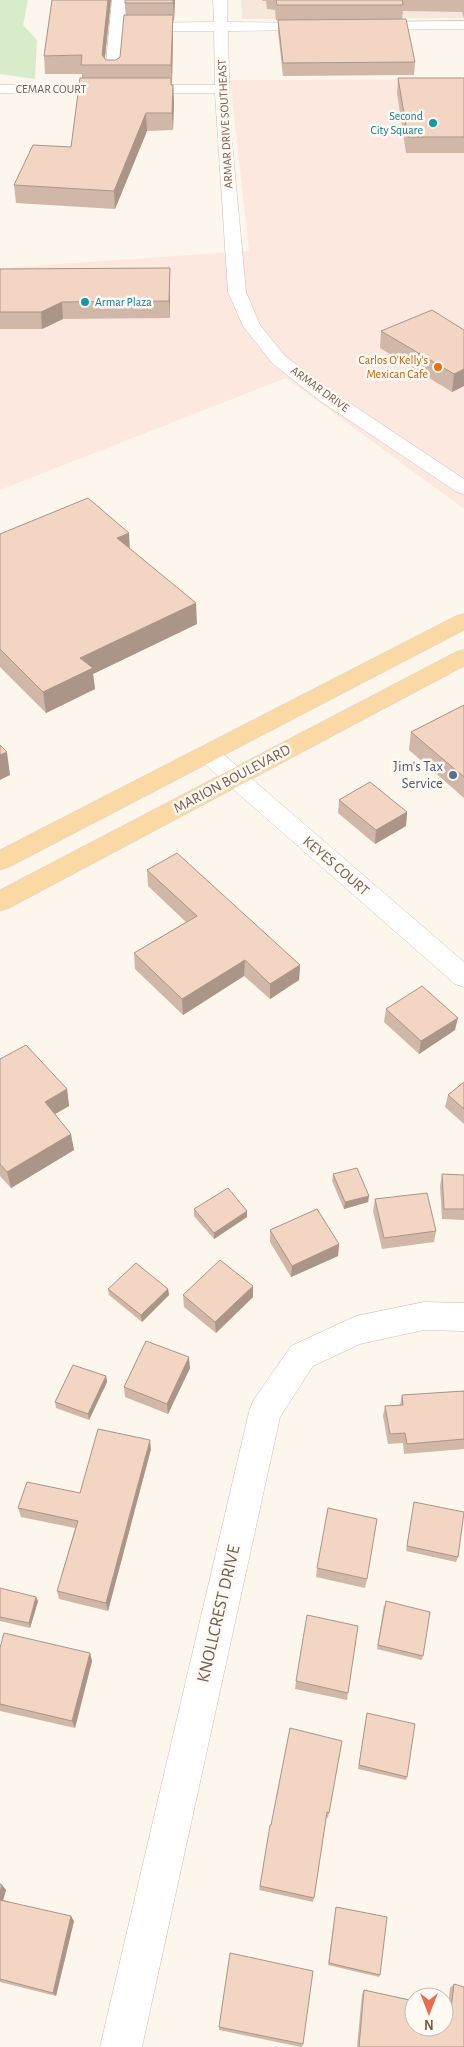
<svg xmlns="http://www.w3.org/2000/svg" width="464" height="2047" viewBox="0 0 464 2047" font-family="'Alegreya Sans',sans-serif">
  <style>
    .residential { fill: #f5e8da }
    .commercial { fill: #fde8e0 }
    .green { fill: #d8ecc9 }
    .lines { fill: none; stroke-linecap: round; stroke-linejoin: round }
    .minor-casing { stroke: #d1beb0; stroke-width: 1 }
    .major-casing { stroke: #dad1cd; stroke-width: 1 }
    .minor { fill: #fff; fill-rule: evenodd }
    .major { fill: #fbd9a5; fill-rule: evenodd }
    .wall { fill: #d1b7a8 }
    .shaded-wall { fill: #aa9588 }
    .building { fill: #f3d5c3; stroke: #aa9588 }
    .culture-dot { fill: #0f9aa8; stroke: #fffaf3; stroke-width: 2 }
    .food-dot { fill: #e8710a; stroke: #fffaf3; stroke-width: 2 }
    .service-dot { fill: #5c6f8a; stroke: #fffaf3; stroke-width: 2 }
    .labels { text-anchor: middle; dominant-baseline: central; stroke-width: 5; stroke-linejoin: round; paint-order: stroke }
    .far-street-label { font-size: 12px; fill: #7a5c4d; stroke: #fffaf3 }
    .far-culture-label { font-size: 12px; fill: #0d838f; stroke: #fffaf3; text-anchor: end }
    .far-food-label { font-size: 12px; fill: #c56008; stroke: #fffaf3; text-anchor: end }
    .service-label { font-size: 15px; fill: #4e5e75; stroke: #fffaf3; text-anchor: end }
    .street-label { font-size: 15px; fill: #7a5c4d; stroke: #fffaf3 }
    .near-street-label { font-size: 18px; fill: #7a5c4d; stroke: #fffaf3 }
  </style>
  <rect width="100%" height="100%" fill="#fdf6ec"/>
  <polygon class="residential" points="241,0 464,0 464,18 242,19"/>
  <polygon class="commercial" points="464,79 464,509 286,378 0,490 0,268 249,251 230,80"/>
  <polygon class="green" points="0,0 28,0 23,25 37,40 35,79 0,74"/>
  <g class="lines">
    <defs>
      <g id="minor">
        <polygon points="112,0 126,0 124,23 214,22 213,0 227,0 227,22 321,23 323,26 321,29 316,30 228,31 230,121 246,292 260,325 285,356 333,392 464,479 464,494 457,492 319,400 273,364 243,326 228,292 215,93 0,93 0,85 215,85 214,31 123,31 119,74 117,77 107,77 105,74"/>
        <polygon points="464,21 464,29 369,30 362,26 369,22"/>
        <polygon points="208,746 216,748 464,962 464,987 455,984 200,760 196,754 200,748"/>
        <polygon points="424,1302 464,1303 464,1331 424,1330 360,1344 313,1366 280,1417 142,2047 100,2047 249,1412 253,1401 291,1346 356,1316"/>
      </g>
      <g id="major">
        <polygon points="464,614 464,630 9,867 0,870 0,850 456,616"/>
        <polygon points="464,650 464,666 9,908 0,911 0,890 456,652"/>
      </g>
    </defs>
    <use href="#minor" class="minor-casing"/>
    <use href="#major" class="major-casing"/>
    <use href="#minor" class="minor"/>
    <use href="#major" class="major"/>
  </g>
  <g class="wall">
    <polygon points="52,0 111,0 105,59 106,60 116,60 120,57 126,15 125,3 175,0 174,21 173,21 173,33 172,83 171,83 171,85 173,85 174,103 173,130 147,131 115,209 16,203 14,185 71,147 82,78 82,74 45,74 44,56"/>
    <polygon points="262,0 464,0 464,19 462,12 403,11 402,19 415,62 414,75 283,76 278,32 278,20 276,20 275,10 267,9 266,1 262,1"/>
    <polygon points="398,78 464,78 464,153 406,153 397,93"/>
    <polygon points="170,268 170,318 63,319 42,329 0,329 0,269"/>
    <polygon points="464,330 464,386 452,392 380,348 381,331"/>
    <polygon points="0,534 130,548 197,624 93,674 95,689 46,713 0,667"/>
    <polygon points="464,705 464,798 409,750 411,732"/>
    <polygon points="339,800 407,812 406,826 375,844 338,813"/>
    <polygon points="147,870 300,965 299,980 270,999 244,976 183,1015 135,969 134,953 186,922 148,886"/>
    <polygon points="386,1009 455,1030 419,1054 384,1022"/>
    <polygon points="0,1059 67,1089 69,1106 55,1114 74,1150 11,1188 0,1176"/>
    <polygon points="464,1082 464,1124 445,1107 448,1095"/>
    <polygon points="333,1174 369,1196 368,1202 344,1209 332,1181"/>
    <polygon points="442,1174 464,1175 464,1220 442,1219 440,1186"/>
    <polygon points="375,1199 436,1231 434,1242 382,1249 373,1211"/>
    <polygon points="194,1209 247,1217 214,1239 194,1216"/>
    <polygon points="270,1230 339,1244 338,1256 291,1277 270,1242"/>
    <polygon points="108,1289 168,1289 169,1295 142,1322 109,1295"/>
    <polygon points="183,1295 253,1297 216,1333 184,1307"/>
    <polygon points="190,1368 168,1414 125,1397 124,1387"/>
    <polygon points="106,1376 107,1382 89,1420 56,1408 55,1402"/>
    <polygon points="464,1391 464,1449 404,1454 403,1443 388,1444 383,1416 385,1406 400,1405 402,1395"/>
    <polygon points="151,1449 108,1611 59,1599 57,1591 75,1528 21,1517 18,1508 80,1493"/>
    <polygon points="414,1502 458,1557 456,1562 406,1551"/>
    <polygon points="317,1568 367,1579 365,1588 316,1577"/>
    <polygon points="0,1588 38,1601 30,1628 0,1621"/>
    <polygon points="384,1605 423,1656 422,1660 377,1649"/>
    <polygon points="0,1648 90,1653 92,1661 75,1728 0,1711"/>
    <polygon points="296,1681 348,1693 347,1700 295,1689"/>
    <polygon points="367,1713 407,1777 406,1780 358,1769"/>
    <polygon points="342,1741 328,1818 326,1817 313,1902 259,1890 271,1825"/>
    <polygon points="0,1884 6,1890 3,1900 74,1921 56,1996 0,1982"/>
    <polygon points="336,1907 380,1975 379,1977 328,1965"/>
    <polygon points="454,1984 464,2047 357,2047 362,1994 364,1990 448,2008 450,1988"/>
    <polygon points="219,2027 303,2044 302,2047 301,2047 219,2030"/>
  </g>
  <g class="shaded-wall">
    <polygon points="108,0 111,0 104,65 102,55"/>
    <polygon points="173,0 175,0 174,21 173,3"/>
    <polygon points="173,15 173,33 172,83 171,65"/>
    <polygon points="173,85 174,103 173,130 172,113"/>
    <polygon points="146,113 147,131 115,209 114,191"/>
    <polygon points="170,268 170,318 169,301"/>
    <polygon points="62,302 63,319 42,329 41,312"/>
    <polygon points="464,369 464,386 452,392 454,374"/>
    <polygon points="129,533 130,553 117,538"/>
    <polygon points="196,603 197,624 93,674 95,689 46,713 43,692 80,658"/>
    <polygon points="7,752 10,775 0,780 0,755"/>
    <polygon points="407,812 406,826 375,844 376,830"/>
    <polygon points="245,960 244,976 183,1015 182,999"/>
    <polygon points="300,965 299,980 270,999 270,984"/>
    <polygon points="458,1018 455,1030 419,1054 421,1041"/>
    <polygon points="67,1089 69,1106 48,1118 45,1102"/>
    <polygon points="71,1134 74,1150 11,1188 7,1172"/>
    <polygon points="369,1196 368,1202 344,1209 345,1202"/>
    <polygon points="247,1211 247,1217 214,1239 214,1233"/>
    <polygon points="339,1244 338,1256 291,1277 292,1266"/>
    <polygon points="253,1286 253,1297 216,1333 215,1322"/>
    <polygon points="168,1289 169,1295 142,1322 141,1315"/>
    <polygon points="189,1357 190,1368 168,1414 167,1404"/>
    <polygon points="106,1376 107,1382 89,1420 88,1414"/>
    <polygon points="150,1440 151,1449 108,1611 106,1603"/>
    <polygon points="36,1597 38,1601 30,1628 29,1623"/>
    <polygon points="90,1653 92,1661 75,1728 72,1721"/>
    <polygon points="2,1885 6,1890 2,1904 0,1901 0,1893"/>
    <polygon points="71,1916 74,1921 56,1996 53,1993"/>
  </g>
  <g class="building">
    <polygon points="52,0 108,0 102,55 106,60 116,60 120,57 124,15 173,15 171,65 81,65 82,55 44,56"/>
    <rect x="125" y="0" width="48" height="3"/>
    <polygon points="276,0 402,0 403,5 277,5"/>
    <polygon points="406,19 415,62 283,63 278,20"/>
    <polygon points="80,78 171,78 171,85 173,85 172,113 146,113 114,191 14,185 33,145 71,147"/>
    <polygon points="398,78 464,78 464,137 408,137"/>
    <polygon points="170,268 169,301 62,302 41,312 0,312 0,269"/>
    <polygon points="432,310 464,330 464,369 454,374 381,331"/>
    <polygon points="88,498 129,533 117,538 196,603 80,658 93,668 43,692 0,649 0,534"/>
    <polygon points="464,705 464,777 411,732"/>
    <polygon points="0,745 7,752 0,755"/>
    <polygon points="370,782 407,812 376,830 339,800"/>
    <polygon points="177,853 300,965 270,984 245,960 182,999 134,953 197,916 147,870"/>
    <polygon points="422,986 458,1018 421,1041 386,1009"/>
    <polygon points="26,1045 67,1089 45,1102 71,1134 7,1172 0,1164 0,1059"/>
    <polygon points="464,1082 464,1109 448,1095"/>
    <polygon points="357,1168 369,1196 345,1202 333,1174"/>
    <polygon points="442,1174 464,1175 464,1209 444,1209"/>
    <polygon points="228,1188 247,1211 214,1233 194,1209"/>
    <polygon points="427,1193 436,1231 384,1238 375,1199"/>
    <polygon points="317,1209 339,1244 292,1266 270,1230"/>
    <polygon points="220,1260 253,1286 215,1322 183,1295"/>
    <polygon points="136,1263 168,1289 141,1315 108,1289"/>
    <polygon points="146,1341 189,1357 167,1404 124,1387"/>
    <polygon points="73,1365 106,1376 88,1414 55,1402"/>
    <polygon points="464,1391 464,1439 407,1444 405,1433 390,1434 385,1406 403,1405 402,1395"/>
    <polygon points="98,1429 150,1440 106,1603 57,1591 78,1521 18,1508 27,1482 80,1493"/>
    <polygon points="414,1502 464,1512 458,1557 407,1546"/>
    <polygon points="328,1508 377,1519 367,1579 317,1568"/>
    <polygon points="0,1588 36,1597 29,1623 0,1617"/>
    <polygon points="386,1601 430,1612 423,1656 378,1645"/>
    <polygon points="307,1615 358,1626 348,1693 296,1681"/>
    <polygon points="4,1633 90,1653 72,1721 0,1704 0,1648"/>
    <polygon points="367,1713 415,1724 407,1777 359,1765"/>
    <polygon points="290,1728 342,1741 329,1813 327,1812 314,1898 260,1886 270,1825 271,1825"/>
    <polygon points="0,1884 2,1885 0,1893"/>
    <polygon points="0,1900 71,1916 53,1993 0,1979"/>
    <polygon points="336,1907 387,1917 380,1975 329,1963"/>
    <polygon points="230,1953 313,1971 303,2044 219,2027"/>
    <polygon points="454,1984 464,1987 464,2047 359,2047 364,1990 414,2001 414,2027 444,2027 444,2007 451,2009"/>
  </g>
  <g class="culture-dot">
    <circle cx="433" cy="123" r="5"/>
    <circle cx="85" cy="302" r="5"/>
  </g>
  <circle class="food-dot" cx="438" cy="367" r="5"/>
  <circle class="service-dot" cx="453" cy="775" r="5"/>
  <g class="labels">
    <g class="far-street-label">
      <text x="51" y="89">CEMAR COURT</text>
      <text transform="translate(225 124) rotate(-93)">ARMAR DRIVE SOUTHEAST</text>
      <text transform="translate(320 389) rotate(36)">ARMAR DRIVE</text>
    </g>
    <g class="far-culture-label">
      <text x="423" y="116">Second<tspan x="423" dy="14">City Square</tspan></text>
      <text x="95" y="302" text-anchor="start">Armar Plaza</text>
    </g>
    <g class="far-food-label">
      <text x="428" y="360">Carlos O'Kelly's<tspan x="428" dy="14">Mexican Cafe</tspan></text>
    </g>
    <g class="service-label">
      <text x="443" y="766">Jim's Tax<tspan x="443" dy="17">Service</tspan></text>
    </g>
    <g class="street-label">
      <text transform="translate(232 779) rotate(-28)">MARION BOULEVARD</text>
      <text transform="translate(336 866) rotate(41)">KEYES COURT</text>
    </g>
    <g class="near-street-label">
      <text transform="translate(219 1614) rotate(-77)">KNOLLCREST DRIVE</text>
    </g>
  </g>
  <g transform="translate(429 2012) rotate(180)"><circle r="24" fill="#fffaf3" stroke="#cabbb1"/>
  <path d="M0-4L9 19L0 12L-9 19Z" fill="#e76f51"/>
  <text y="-8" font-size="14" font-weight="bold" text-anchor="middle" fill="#7a5c4d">N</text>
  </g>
</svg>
